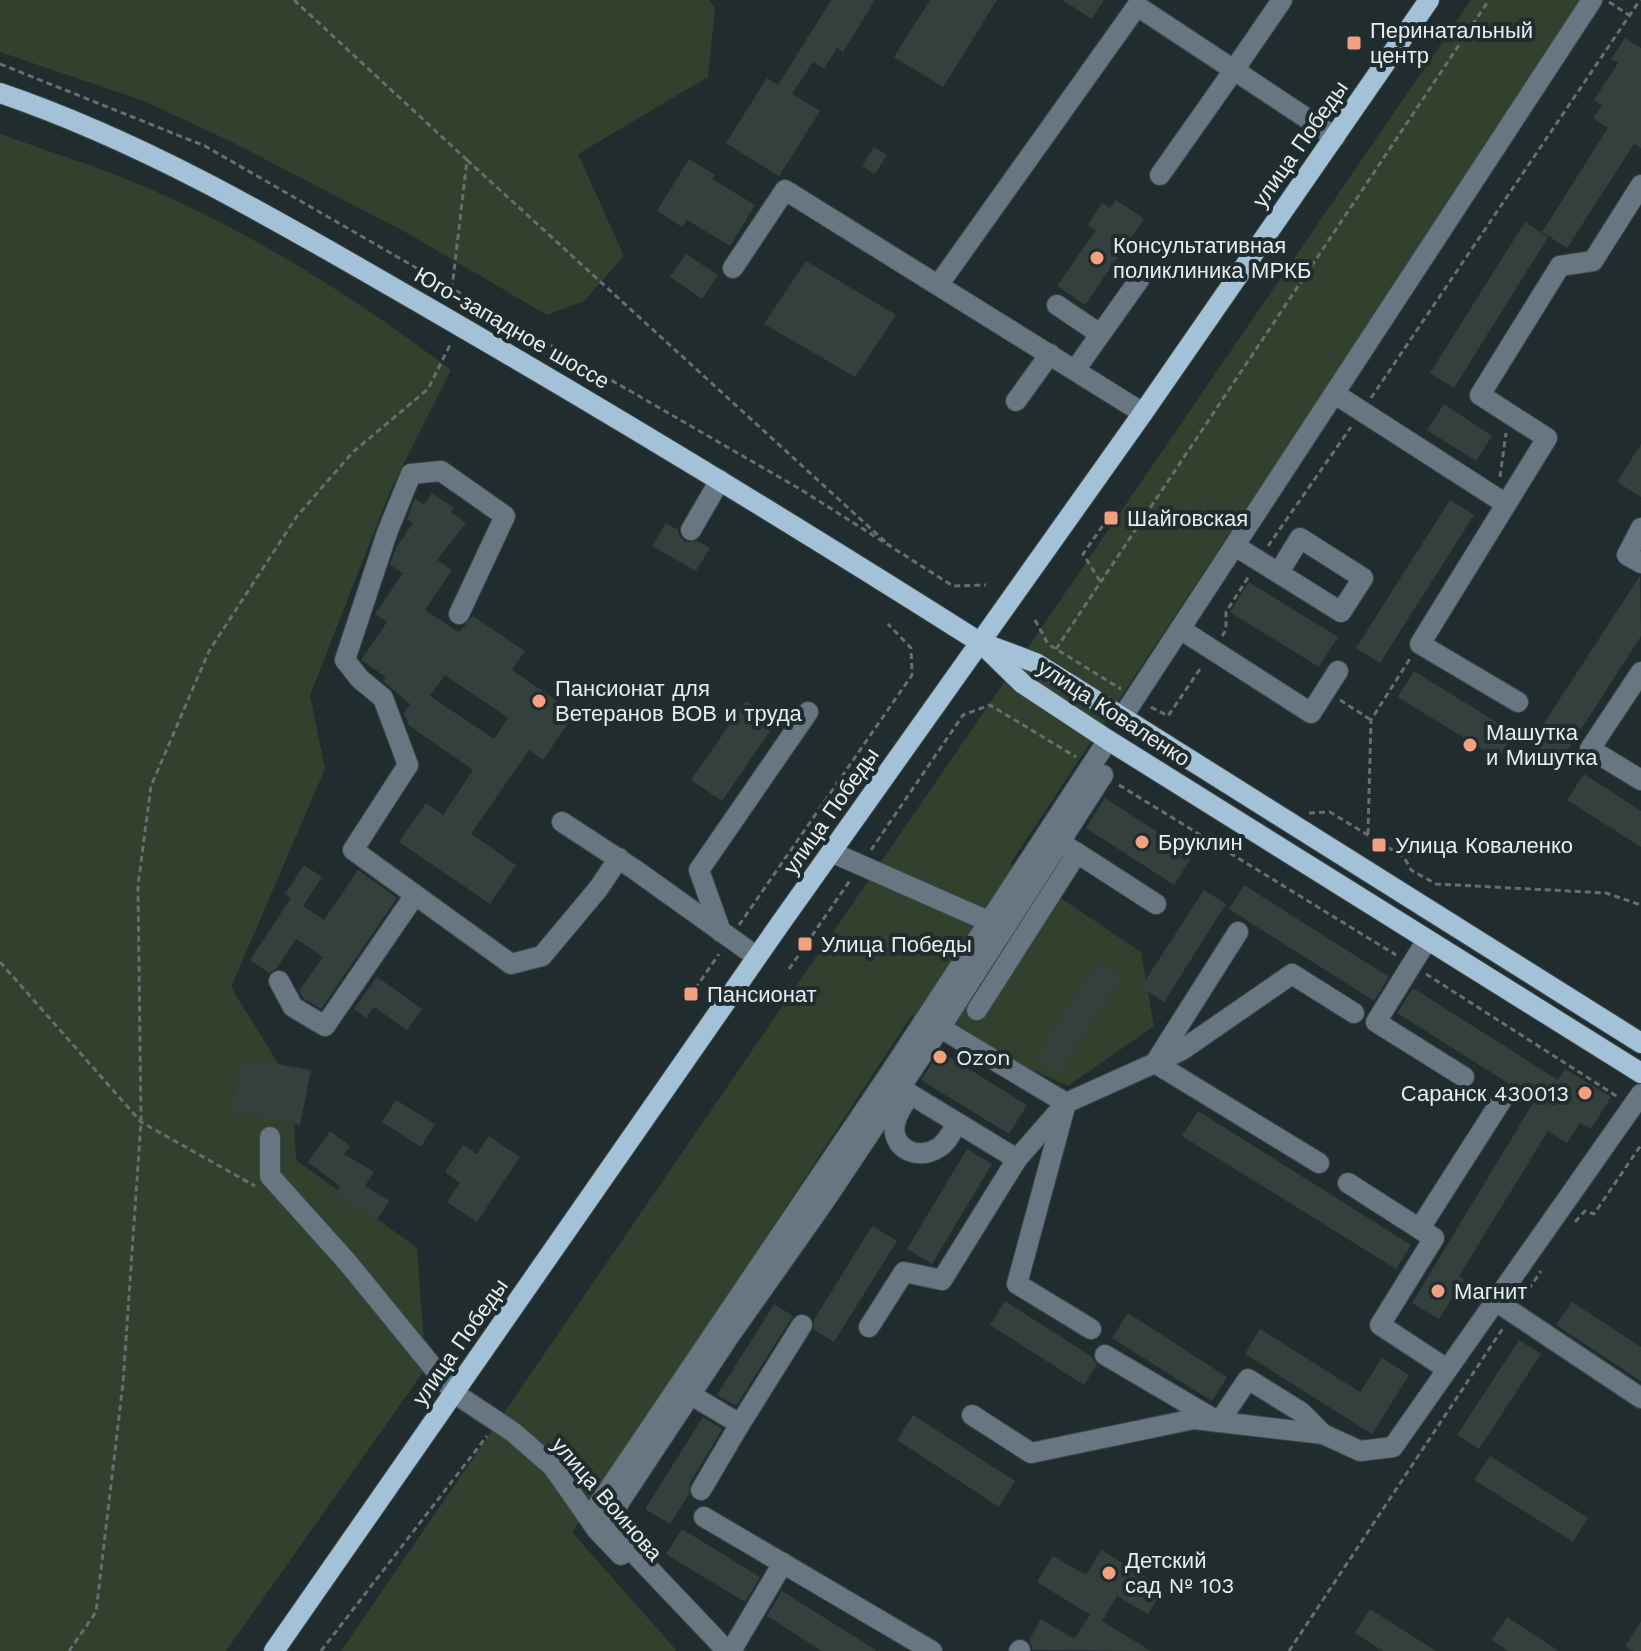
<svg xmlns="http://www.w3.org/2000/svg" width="1641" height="1651" viewBox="0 0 1641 1651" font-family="'Work Sans',sans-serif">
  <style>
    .green { fill: #31412e }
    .building { fill: #34403c; fill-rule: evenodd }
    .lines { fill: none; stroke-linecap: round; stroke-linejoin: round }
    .minor-casing { stroke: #3c4749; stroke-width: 22 }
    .major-casing { stroke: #3c4749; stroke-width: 22 }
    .path { stroke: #646f70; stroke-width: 3; stroke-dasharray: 6 4; stroke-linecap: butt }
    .minor { stroke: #677680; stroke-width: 20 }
    .major { stroke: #a3c2d7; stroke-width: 20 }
    .poi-dot { fill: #f2a07f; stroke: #202c2e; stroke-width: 3 }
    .labels { text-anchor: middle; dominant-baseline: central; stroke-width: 8; stroke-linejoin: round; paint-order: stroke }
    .poi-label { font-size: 22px; fill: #e5edee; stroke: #202c2e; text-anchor: start }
    .street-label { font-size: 22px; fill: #e5edee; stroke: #202c2e }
  </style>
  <rect width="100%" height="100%" fill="#202c2e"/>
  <g class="green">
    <polygon points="0,0 709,0 715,8 708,77 578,154 624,256 584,301 547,315 407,233 234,143 144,101 0,52"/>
    <polygon points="1471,0 1583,0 1010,864 1141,952 1154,1026 1068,1086 912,1015 572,1532 677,1651 341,1651"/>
    <path d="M0 134C47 151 97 166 143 186 253 233 356 298 451 370L391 489 310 695 325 769 231 987 292 1086 296 1160 417 1248 426 1368 226 1651H0Z"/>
  </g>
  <g class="building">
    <polygon points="831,0 875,0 843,52 837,48 824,69 813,62 792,94 820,111 779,176 726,143 767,78 778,85"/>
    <polygon points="930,0 997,0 943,87 894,57"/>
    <polygon points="1062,0 1104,0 1092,19"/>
    <polygon points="1625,38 1641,48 1641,148 1634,144 1567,248 1542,232 1608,128 1593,118 1602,105 1594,100 1618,63 1611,59"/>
    <polygon points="874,147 887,155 875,174 862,166"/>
    <polygon points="689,159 715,175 712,179 755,205 730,246 687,220 682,227 657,211"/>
    <polygon points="1116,200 1144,219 1085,305 1057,286 1096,230 1088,225 1102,203 1110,208"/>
    <polygon points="1525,222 1548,237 1454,388 1430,373"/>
    <polygon points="686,254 718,275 702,299 670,277"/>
    <polygon points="806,261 896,315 855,377 764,324"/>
    <polygon points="1444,404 1492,436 1476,461 1427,430"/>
    <polygon points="1641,444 1641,497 1617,482"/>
    <path d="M432 493 454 508 451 512 466 523 437 560 452 570 425 610 459 632 473 616 525 651 512 670 575 713 543 760 529 750 471 834 516 865 490 904 399 842 426 803 443 815 473 770 407 724 408 721 403 714 410 704 383 681 386 677 361 660 387 622 375 614 403 573 390 565 396 548 413 523 407 519 415 498 424 505ZM445 675 508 718 494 739 430 696Z"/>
    <polygon points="1450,500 1474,515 1380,663 1356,648"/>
    <polygon points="666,523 678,530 680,537 685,542 698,541 710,548 696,571 652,546"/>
    <polygon points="1640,576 1641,636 1560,762 1531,743"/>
    <polygon points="1249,582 1338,637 1319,667 1230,612"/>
    <polygon points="1414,671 1514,733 1498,759 1398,697"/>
    <polygon points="746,701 776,722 722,801 691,780"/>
    <polygon points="1584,774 1641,811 1641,847 1567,800"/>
    <polygon points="1105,798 1193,855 1174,885 1086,828"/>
    <polygon points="304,865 322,877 303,906 324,920 358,870 397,898 321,1009 303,998 299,991 323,957 296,939 276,969 269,973 250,960 291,898 285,894"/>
    <polygon points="1244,885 1389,977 1374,1001 1229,909"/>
    <polygon points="1204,890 1226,904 1164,1002 1141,987"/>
    <polygon points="1099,961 1122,976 1058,1074 1035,1059"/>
    <polygon points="377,977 422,1009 407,1030 374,1007 366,1018 354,1009"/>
    <polygon points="1413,988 1558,1080 1565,1069 1611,1097 1591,1129 1580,1123 1567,1143 1548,1131 1459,1276 1464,1279 1439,1319 1412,1303 1535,1100 1397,1013"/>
    <polygon points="940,1051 1027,1105 1009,1134 921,1080"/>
    <polygon points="242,1058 311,1070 300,1125 232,1112"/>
    <polygon points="396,1100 435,1124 421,1147 382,1122"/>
    <polygon points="1198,1111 1411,1245 1396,1269 1182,1136"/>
    <polygon points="330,1131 350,1146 344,1154 374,1172 365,1186 389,1201 377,1220 335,1194 340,1186 308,1162"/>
    <polygon points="489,1136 520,1157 477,1222 447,1202 460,1183 445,1172 463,1145 477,1154"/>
    <polygon points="967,1149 992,1164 932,1264 907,1249"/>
    <polygon points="872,1226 897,1241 834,1342 814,1330 814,1320"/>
    <polygon points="1005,1301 1092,1357 1097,1365 1084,1385 990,1325"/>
    <polygon points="1572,1302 1641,1347 1641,1381 1556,1325"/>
    <polygon points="774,1304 793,1316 736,1406 717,1395"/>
    <polygon points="1128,1313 1227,1377 1212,1401 1112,1338"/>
    <polygon points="1260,1329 1360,1392 1382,1358 1409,1375 1372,1434 1245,1354"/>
    <polygon points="1519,1340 1541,1354 1479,1449 1457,1435"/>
    <polygon points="913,1415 1015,1481 999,1507 897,1440"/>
    <polygon points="703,1417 722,1429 690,1483 689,1494 670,1524 645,1509"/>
    <polygon points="1490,1456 1588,1518 1573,1542 1474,1480"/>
    <polygon points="682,1529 760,1577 745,1602 666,1554"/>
    <polygon points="1101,1550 1164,1588 1148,1614 1117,1596 1102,1621 1151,1651 1033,1650 1029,1640 1041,1619 1074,1639 1090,1615 1037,1582 1053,1556 1086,1575"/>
    <polygon points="782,1591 877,1651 822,1651 767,1616"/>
    <polygon points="1370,1609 1436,1651 1383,1651 1355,1633"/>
    <polygon points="1507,1617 1559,1651 1508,1651 1492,1640"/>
    <polygon points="1641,1621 1641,1651 1633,1651 1625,1646"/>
  </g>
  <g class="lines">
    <defs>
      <g id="minor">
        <polyline points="1160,175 1234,70 1335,137"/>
        <polyline points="733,268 785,190 1143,413"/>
        <polyline points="939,284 1137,6 1234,70 1282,0"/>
        <polyline points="1057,305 1100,334"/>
        <polyline points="1075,370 1139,280"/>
        <polyline points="1335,394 1506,504"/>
        <polyline points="1016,401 1050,354"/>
        <polyline points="1641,528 1627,555 1641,563"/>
        <polyline points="691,530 720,480"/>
        <polyline points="1235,546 1341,612 1363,578 1300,538 1279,572"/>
        <polyline points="459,614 505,516 441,471 411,474 387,533 345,660 360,679 383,698 408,765 353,850 511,964 542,956 598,889 619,858"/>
        <polyline points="1180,629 1311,713 1338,671"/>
        <polyline points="1641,672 1590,749 1641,780"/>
        <polyline points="1518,702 1420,644 1547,438 1480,395 1560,266 1593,261 1641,185"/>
        <polyline points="1123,716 1592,0"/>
        <polyline points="562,822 634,869 757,957"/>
        <polyline points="831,852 990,922"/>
        <polyline points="1077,853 1156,904"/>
        <polyline points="721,932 699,870 808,712"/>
        <polyline points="1427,940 1376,1022 1464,1077"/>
        <polyline points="279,981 293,1007 325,1026 415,895"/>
        <polyline points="977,1010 1077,853 1050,836"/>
        <polyline points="929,1021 1066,1103 1017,1284 1091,1329"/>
        <polyline points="1155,1063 1182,1050 1292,974 1354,1013"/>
        <polyline points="1155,1063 1319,1163"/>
        <path d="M957 1123C952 1132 947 1143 938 1148 914 1163 886 1144 897 1117 900 1109 906 1101 910 1094L1017 1159"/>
        <polyline points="270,1137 270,1176 348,1263 454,1393 513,1432 553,1467 597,1530 621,1555"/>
        <polyline points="1348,1183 1434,1238 1380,1325 1447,1369"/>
        <polyline points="1420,1228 1503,1098"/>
        <polyline points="1497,1302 1641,1398"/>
        <polyline points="869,1327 904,1272 942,1280 1017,1159 1066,1103 1155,1063 1238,932"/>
        <polyline points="1105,1355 1219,1422 1248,1379 1301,1412 1323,1434"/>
        <polyline points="681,1389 740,1424 802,1325"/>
        <polyline points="972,1415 1031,1453 1194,1419 1323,1434 1360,1451 1393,1447 1641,1094"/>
        <polyline points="701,1490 740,1424"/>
        <polyline points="590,1517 892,1070 1108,740"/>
        <polyline points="704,1517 932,1651"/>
        <polyline points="727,1651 616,1534 612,1517 620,1501 728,1338 826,1199 940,1028 1103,775"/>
        <polyline points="731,1651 783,1563"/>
        <polyline points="1019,1651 1020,1650"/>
      </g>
      <g id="major">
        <path d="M0 93C152 145 288 227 427 307 614 415 798 527 981 643L1023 684 1108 740 1641 1073"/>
        <polyline points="988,645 1036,663 1641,1043"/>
        <polyline points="274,1651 780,924 1143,413 1429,0"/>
      </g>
    </defs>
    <use href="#minor" class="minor-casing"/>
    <use href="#major" class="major-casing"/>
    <g class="path">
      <polyline points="294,0 467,160 452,288"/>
      <polyline points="1609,2 1629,15"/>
      <polyline points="0,64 205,146 800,489 953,586 986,585"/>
      <polyline points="467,160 890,546"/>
      <polyline points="1371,398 1640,0"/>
      <polyline points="1500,477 1506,433"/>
      <polyline points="1268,546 1351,427"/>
      <polyline points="1100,581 1083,554 1106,521"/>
      <polyline points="1035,620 1048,644 1121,689"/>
      <polyline points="1222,636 1226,630 1226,612 1249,576"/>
      <polyline points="1056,649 1489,0"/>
      <polyline points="1340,700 1371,720"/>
      <polyline points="1151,707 1168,716 1202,666"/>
      <polyline points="1119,785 1396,955"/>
      <polyline points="1309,813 1330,812 1404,857 1411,870 1436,884 1606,893 1641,905"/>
      <polyline points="1368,834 1371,720 1411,657"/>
      <polyline points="871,850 963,715 990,705 1076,757"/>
      <polyline points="739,925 912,675 911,648 888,624"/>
      <polyline points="0,962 141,1122 255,1186"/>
      <polyline points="789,969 851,879"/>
      <polyline points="1426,974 1618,1097"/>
      <polyline points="695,989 719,954"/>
      <polyline points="1575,1222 1585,1211 1594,1214 1641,1145"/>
      <polyline points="1523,1298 1541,1271"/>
      <polyline points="69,1651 96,1612 123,1383 141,1122 138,885 151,786 209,651 297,516 353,452 428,389 451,343"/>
      <polyline points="321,1651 487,1436"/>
      <polyline points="1289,1651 1503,1328"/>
    </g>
    <use href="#minor" class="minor"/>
    <use href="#major" class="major"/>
  </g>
  <g class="poi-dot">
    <rect x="1346" y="35" width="16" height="16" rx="4"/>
    <circle cx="1097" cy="258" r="8"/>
    <rect x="1103" y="510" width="16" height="16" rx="4"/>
    <circle cx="539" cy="701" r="8"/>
    <circle cx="1470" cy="745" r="8"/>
    <circle cx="1142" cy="842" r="8"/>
    <rect x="1371" y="837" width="16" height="16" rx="4"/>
    <rect x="797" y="936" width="16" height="16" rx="4"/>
    <rect x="683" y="986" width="16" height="16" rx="4"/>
    <circle cx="940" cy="1057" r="8"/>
    <circle cx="1585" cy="1093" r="8"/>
    <circle cx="1438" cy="1291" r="8"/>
    <circle cx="1109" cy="1573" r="8"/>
  </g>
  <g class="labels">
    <g class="poi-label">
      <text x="1370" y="30">Перинатальный<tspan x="1370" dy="25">центр</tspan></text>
      <text x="1113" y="245">Консультативная<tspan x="1113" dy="25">поликлиника МРКБ</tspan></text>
      <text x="1127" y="518">Шайговская</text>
      <text x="555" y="688">Пансионат для<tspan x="555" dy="25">Ветеранов ВОВ и труда</tspan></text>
      <text x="1486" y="732">Машутка<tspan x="1486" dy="25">и Мишутка</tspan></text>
      <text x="1158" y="842">Бруклин</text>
      <text x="1395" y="845">Улица Коваленко</text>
      <text x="821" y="944">Улица Победы</text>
      <text x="707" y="994">Пансионат</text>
      <text x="956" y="1057">Ozon</text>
      <text x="1569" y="1093" text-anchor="end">Саранск 430013</text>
      <text x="1454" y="1291">Магнит</text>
      <text x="1125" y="1560">Детский<tspan x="1125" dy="25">сад № 103</tspan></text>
    </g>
    <g class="street-label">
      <text transform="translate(1300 144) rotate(-55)">улица Победы</text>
      <text transform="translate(512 328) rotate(30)">Юго-западное шоссе</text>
      <text transform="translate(1114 713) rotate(33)">улица Коваленко</text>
      <text transform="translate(831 811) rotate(-55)">улица Победы</text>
      <text transform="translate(460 1342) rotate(-55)">улица Победы</text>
      <text transform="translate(607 1499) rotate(49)">улица Воинова</text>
    </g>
  </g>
</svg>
